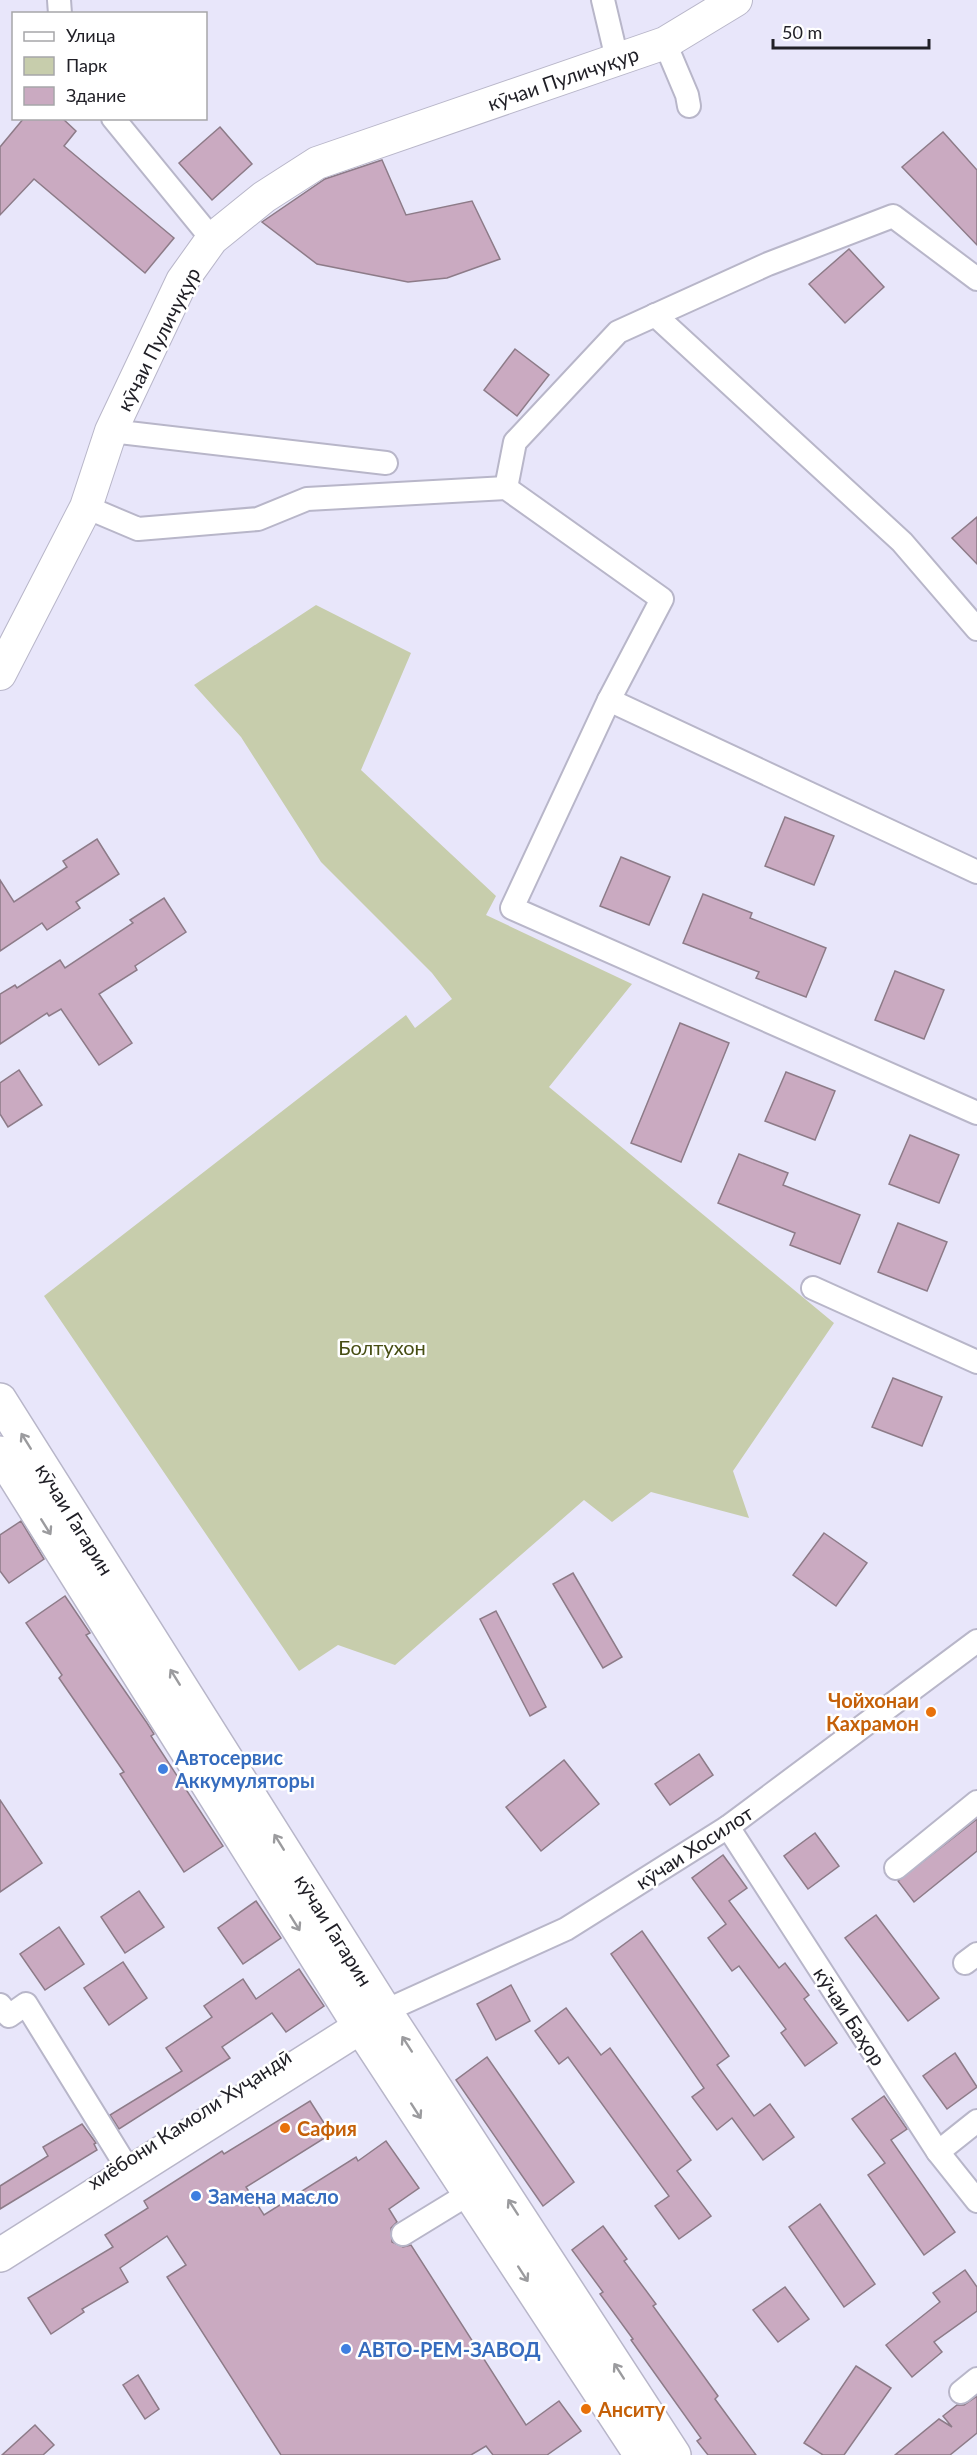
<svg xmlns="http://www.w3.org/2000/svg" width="977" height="2455" viewBox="0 0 977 2455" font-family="Lato,sans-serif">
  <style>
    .green { fill: #c7cdac }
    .building { fill: #caaac1; stroke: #8d7b88; stroke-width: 1.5 }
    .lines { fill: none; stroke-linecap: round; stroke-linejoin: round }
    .street-casing { stroke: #b8b6c9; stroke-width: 26 }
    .secondary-casing { stroke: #b8b6c9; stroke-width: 34 }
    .primary-casing { stroke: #b8b6c9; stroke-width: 36 }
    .highway-casing { stroke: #b8b6c9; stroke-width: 36 }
    .street { stroke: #fff; stroke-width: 22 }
    .secondary { stroke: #fff; stroke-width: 32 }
    .primary { stroke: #fff; stroke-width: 33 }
    .highway { stroke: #fff; stroke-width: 33 }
    .oneway { stroke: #9b9b9e }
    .food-dot { fill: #e8710a; stroke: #fff; stroke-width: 2 }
    .shop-dot { fill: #3f7fe0; stroke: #fff; stroke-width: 2 }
    .labels { text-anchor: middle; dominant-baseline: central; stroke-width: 5; stroke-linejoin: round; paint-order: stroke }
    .street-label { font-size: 20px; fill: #212027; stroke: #fff }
    .park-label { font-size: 20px; fill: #474e14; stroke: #fff }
    .food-label { font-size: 20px; font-weight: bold; fill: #c56008; stroke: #fff; text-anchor: start }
    .shop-label { font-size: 20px; font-weight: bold; fill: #366cbe; stroke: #fff; text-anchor: start }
  </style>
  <rect width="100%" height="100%" fill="#e8e6fa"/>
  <polygon class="green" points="316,605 411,653 361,770 496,896 486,915 632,984 549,1087 834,1323 733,1471 749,1518 651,1492 612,1522 584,1500 395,1665 338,1645 299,1671 44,1296 406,1015 415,1028 452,999 432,973 321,862 241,737 194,685"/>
  <g class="building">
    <polygon points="24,118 62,118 76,131 64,146 174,238 145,273 34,179 0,215 0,147"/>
    <polygon points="220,127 252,164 212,200 179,163"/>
    <polygon points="943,132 977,170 977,245 902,167"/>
    <polygon points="382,160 406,215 472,201 500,259 447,278 408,282 317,264 262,222 325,179"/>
    <polygon points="849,249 884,287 845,323 809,284"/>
    <polygon points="515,349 549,375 517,416 484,390"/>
    <polygon points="977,517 977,564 952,538"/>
    <polygon points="785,817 834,836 814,885 765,866"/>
    <polygon points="97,839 119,874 76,902 80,908 47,930 42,923 0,951 0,880 14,902 67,867 63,861"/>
    <polygon points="621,857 670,877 649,925 600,906"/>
    <polygon points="703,894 752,913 750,918 826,948 806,997 756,978 759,972 683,943"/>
    <polygon points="164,898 186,932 135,966 137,970 99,994 132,1043 99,1065 61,1009 49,1016 47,1013 0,1044 0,994 15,985 17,988 60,960 65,968 133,923 130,920"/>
    <polygon points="895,971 944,990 924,1039 875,1020"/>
    <polygon points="680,1023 729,1043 681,1162 631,1143"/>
    <polygon points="19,1070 42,1105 8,1127 0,1114 0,1083"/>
    <polygon points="786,1072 835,1091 815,1140 765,1121"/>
    <polygon points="910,1135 959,1155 939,1203 889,1184"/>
    <polygon points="739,1154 788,1173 783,1185 860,1215 840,1264 790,1245 795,1233 718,1203"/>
    <polygon points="898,1223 947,1242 927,1291 878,1272"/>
    <polygon points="893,1378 942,1397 922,1446 872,1427"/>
    <polygon points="21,1521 44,1559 9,1583 0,1571 0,1535"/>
    <polygon points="824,1533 867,1563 836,1606 793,1575"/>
    <polygon points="573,1573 622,1657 603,1668 553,1584"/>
    <polygon points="65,1596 90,1633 86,1635 147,1723 154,1734 151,1736 223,1846 184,1872 120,1774 124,1772 59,1678 62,1675 26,1623"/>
    <polygon points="496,1611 546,1707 530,1716 480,1619"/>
    <polygon points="699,1754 713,1775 670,1805 655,1784"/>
    <polygon points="564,1760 599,1804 541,1851 506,1807"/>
    <polygon points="0,1800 42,1863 0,1892"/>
    <polygon points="977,1819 977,1851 914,1902 898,1881"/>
    <polygon points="815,1833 839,1866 808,1889 784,1856"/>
    <polygon points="723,1855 747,1888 729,1901 779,1968 785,1963 809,1995 804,1999 837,2043 805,2066 781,2033 786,2029 739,1966 732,1971 708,1938 726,1924 692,1878"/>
    <polygon points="139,1891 164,1927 125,1953 101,1917"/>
    <polygon points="256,1901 281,1938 243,1964 218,1928"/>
    <polygon points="876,1915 939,1998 908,2021 845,1938"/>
    <polygon points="59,1927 84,1964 45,1990 20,1954"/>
    <polygon points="642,1931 729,2056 717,2065 754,2116 770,2104 794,2137 763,2160 732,2118 717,2130 692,2097 704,2088 611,1954"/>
    <polygon points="123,1962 147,1998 109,2025 84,1988"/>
    <polygon points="299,1969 324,2006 286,2032 272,2013 222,2047 230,2058 119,2129 110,2115 182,2071 166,2048 212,2017 204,2006 243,1979 256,1999"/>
    <polygon points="511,1985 530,2021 496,2040 477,2004"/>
    <polygon points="566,2008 601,2055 610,2048 691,2160 677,2171 711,2216 679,2239 655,2206 669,2196 568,2057 559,2064 535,2031"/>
    <polygon points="955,2053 977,2087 947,2109 923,2076"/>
    <polygon points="487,2057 574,2182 543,2206 456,2080"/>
    <polygon points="884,2096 907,2129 891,2140 955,2232 924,2255 868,2175 885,2163 852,2119"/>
    <polygon points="310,2101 331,2134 246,2187 264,2215 356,2157 358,2161 386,2141 419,2188 389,2209 397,2222 391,2228 392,2242 403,2247 411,2245 526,2425 559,2401 581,2431 547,2455 493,2455 486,2446 471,2455 281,2455 167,2277 186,2265 167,2236 120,2268 128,2282 82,2309 84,2312 51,2334 28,2298 113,2247 105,2235 148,2208 144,2201 222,2151 224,2154"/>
    <polygon points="82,2124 96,2143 94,2144 97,2150 0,2209 0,2186 48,2156 43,2147"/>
    <polygon points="820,2204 875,2284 844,2307 789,2227"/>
    <polygon points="603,2226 627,2259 624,2261 656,2304 653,2306 718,2396 715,2399 756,2455 708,2455 697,2441 701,2438 631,2340 633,2339 600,2294 603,2292 572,2250"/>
    <polygon points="965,2270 977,2287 977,2311 934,2342 942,2352 912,2377 886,2345 940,2302 933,2293"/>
    <polygon points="785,2287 809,2319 778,2342 753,2310"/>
    <polygon points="856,2366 891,2388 844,2455 823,2455 804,2443"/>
    <polygon points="138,2375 159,2409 145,2419 123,2385"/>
    <polygon points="977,2396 977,2433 950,2455 895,2455 939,2419 952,2427 943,2416 957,2405 964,2405"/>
    <polygon points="35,2425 54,2445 43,2455 2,2455"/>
  </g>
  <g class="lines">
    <defs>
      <g id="street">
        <polyline points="59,0 60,14"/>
        <polyline points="603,0 617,59"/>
        <polyline points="665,43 687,95 689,106"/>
        <polyline points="113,118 212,239"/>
        <polyline points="655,315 902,542 977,629"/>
        <polyline points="111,431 386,463"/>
        <polyline points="506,488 515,442 618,332 768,264 893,216 977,279"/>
        <polyline points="86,507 138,529 258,519 307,499 506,488 662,599 609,700 512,908 977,1113"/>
        <polyline points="609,700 977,872"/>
        <polyline points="813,1288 977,1362"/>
        <polyline points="728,1827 938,2152 977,2201"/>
        <polyline points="896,1868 977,1802"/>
        <polyline points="965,1963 977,1954"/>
        <polyline points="0,2005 9,2016 26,2004 123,2161"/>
        <polyline points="385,2011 566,1929 728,1827 977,1641"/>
        <polyline points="938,2152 977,2121"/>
        <polyline points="403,2234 470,2193"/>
        <polyline points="961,2392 977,2379"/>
      </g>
      <polyline id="secondary" points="0,674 86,507 111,431 182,281 212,239 264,197 317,163 665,43 736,0"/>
      <polyline id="primary" points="0,2255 384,2012"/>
      <g id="highway">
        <polyline points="0,1400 385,2011 674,2455"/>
        <polyline points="0,1453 352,2014 641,2455"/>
      </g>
    </defs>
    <use href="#street" class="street-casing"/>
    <use href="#secondary" class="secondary-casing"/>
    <use href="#primary" class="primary-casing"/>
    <use href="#highway" class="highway-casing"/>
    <use href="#street" class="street"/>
    <use href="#secondary" class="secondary"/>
    <use href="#primary" class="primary"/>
    <use href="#highway" class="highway"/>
  </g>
  <defs><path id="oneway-shaft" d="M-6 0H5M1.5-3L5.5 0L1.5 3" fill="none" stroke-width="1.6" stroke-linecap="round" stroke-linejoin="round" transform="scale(1.5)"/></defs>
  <g class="oneway">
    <use href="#oneway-shaft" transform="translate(26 1441) rotate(-122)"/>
    <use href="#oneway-shaft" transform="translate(46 1527) rotate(58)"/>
    <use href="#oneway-shaft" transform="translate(175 1677) rotate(-122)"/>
    <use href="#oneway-shaft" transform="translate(279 1842) rotate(-122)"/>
    <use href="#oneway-shaft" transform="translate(295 1923) rotate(58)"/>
    <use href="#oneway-shaft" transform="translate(407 2044) rotate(-123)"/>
    <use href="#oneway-shaft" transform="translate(416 2111) rotate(57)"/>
    <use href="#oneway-shaft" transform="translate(513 2207) rotate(-123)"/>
    <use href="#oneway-shaft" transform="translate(523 2274) rotate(57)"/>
    <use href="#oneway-shaft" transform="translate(619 2371) rotate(-123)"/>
  </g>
  <g class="food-dot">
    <circle cx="931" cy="1712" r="6"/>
    <circle cx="285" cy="2128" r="6"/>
    <circle cx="586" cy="2409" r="6"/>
  </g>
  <g class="shop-dot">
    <circle cx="163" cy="1769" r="6"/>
    <circle cx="196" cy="2196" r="6"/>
    <circle cx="346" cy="2349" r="6"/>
  </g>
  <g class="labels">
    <g class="street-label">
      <text transform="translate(563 78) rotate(-19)">кӯчаи Пуличуқур</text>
      <text transform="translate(158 339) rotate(-63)">кӯчаи Пуличуқур</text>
      <text transform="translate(75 1519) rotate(58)">кӯчаи Гагарин</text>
      <text transform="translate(694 1847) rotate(-33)">кӯчаи Хосилот</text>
      <text transform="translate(334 1930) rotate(58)">кӯчаи Гагарин</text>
      <text transform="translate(850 2016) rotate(57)">кӯчаи Баҳор</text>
      <text transform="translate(189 2119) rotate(-33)">хиёбони Камоли Хуҷандӣ</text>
    </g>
    <g class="park-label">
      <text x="382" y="1347">Болтухон</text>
    </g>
    <g class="food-label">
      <text x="919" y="1700" text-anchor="end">Чойхонаи<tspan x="919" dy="23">Кахрамон</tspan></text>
      <text x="297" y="2128">Сафия</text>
      <text x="598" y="2409">Анситу</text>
    </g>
    <g class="shop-label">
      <text x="175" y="1757">Автосервис<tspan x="175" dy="23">Аккумуляторы</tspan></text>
      <text x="208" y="2196">Замена масло</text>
      <text x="358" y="2349">АВТО-РЕМ-ЗАВОД</text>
    </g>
  </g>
  <rect x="12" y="12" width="195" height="108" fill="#ffffff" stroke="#a6a6a9" stroke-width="1.5"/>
  <rect x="24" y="32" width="30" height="9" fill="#ffffff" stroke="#a6a6a9" stroke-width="1.5"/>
  <text x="66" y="42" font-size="18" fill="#212027">Улица</text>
  <rect x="24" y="57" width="30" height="18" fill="#c7cdac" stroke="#a6a6a9" stroke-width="1.5"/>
  <text x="66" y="72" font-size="18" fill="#212027">Парк</text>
  <rect x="24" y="87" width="30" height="18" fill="#caaac1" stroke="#a6a6a9" stroke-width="1.5"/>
  <text x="66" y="102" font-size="18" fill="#212027">Здание</text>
  <path d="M773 39v9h156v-9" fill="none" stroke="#212027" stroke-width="3"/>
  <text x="782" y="39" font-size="18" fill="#212027" stroke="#ffffff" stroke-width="4.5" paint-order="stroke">50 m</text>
</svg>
